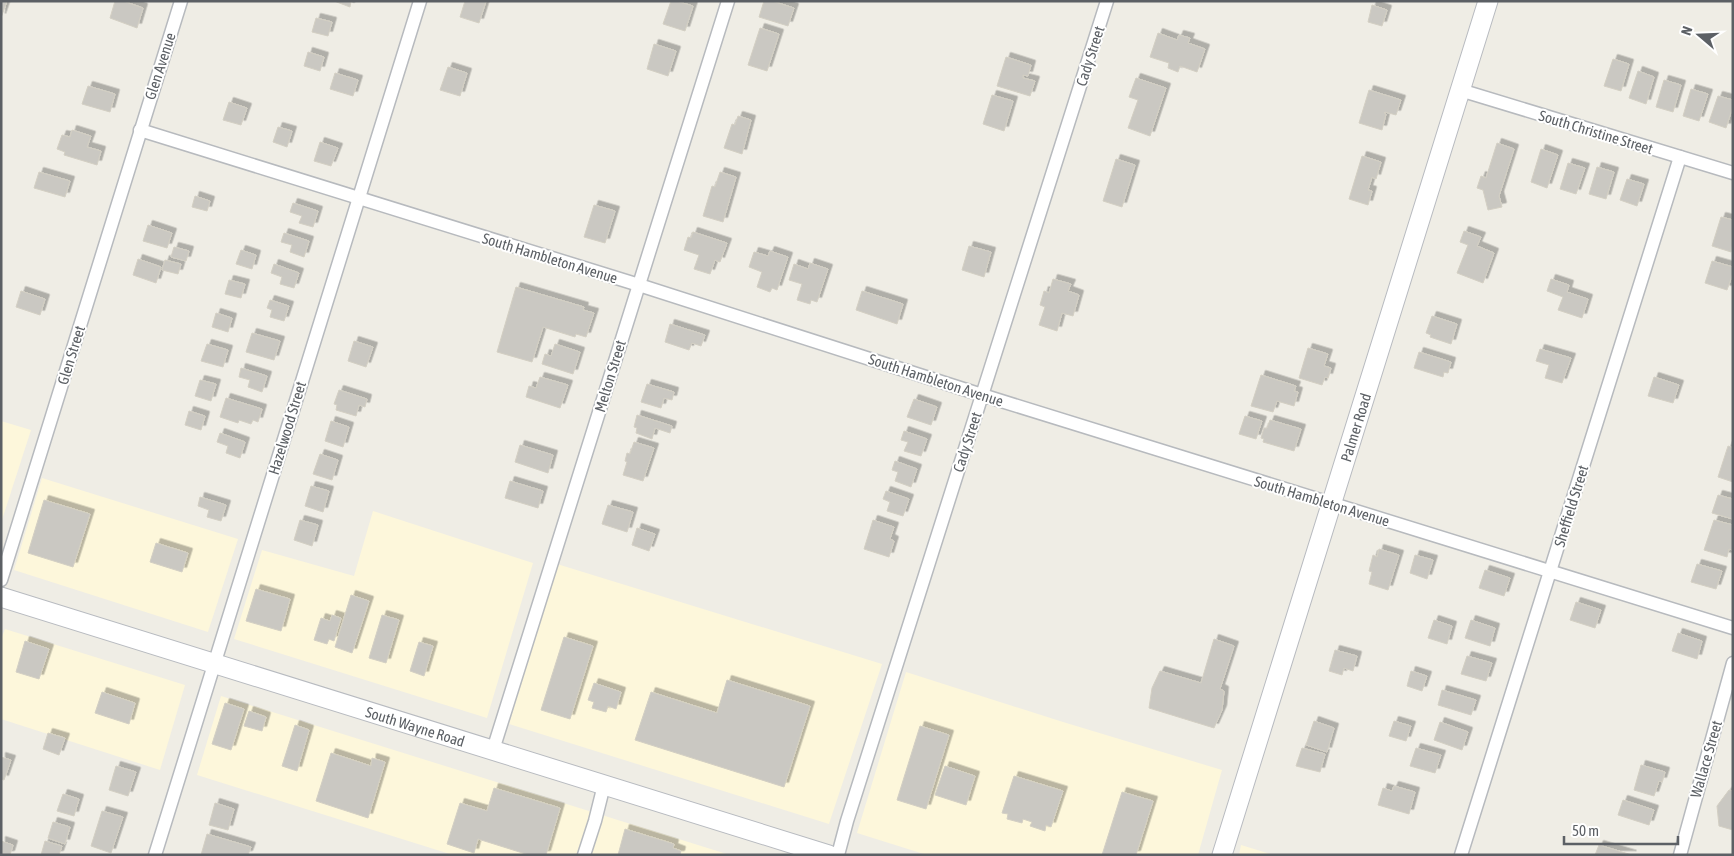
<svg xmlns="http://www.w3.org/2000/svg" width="1734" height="856" viewBox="0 0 1734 856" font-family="'Asap Condensed',sans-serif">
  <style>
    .commercial { fill: #fdf7db }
    .building { fill: #cac8c2; stroke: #d3cfc3; filter: url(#shadow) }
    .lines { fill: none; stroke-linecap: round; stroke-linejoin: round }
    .street-casing { stroke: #b7babe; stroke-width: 15 }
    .secondary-casing { stroke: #b8bbc0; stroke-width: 21 }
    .street { stroke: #fff; stroke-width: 12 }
    .secondary { stroke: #fff; stroke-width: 19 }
    .labels { text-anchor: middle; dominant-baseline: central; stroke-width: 4; stroke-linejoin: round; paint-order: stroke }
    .street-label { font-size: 15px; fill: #5c6065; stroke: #fff }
  </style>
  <defs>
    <filter id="shadow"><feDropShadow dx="4.5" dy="-4.5" stdDeviation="0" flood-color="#0004"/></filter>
  </defs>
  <rect width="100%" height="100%" fill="#efede5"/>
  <g class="commercial">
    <polygon points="1,421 31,430 1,523"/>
    <polygon points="42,478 238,539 208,632 14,570"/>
    <polygon points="373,511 533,563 487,718 234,639 262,550 354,576"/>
    <polygon points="557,564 882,664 829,824 509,724"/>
    <polygon points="5,629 185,685 160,770 1,719 1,639"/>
    <polygon points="906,672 1063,722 1222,770 1198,855 927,855 857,833"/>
    <polygon points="221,696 730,855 453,855 197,775"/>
    <polygon points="1241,845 1274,855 1239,855"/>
  </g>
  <g class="building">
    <polygon points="1,1 7,1 1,18"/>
    <polygon points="115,1 123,1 143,8 137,28 110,18"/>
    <polygon points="334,1 351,1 350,7"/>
    <polygon points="465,1 486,1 479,23 460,17"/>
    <polygon points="671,1 676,1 693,6 685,31 663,24"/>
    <polygon points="764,1 772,1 794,8 788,26 759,17"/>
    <polygon points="1372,5 1387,10 1382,26 1368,22"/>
    <polygon points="316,18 332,22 328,36 312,32"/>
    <polygon points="760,28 779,34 767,71 748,65"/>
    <polygon points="1158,33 1177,40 1179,35 1190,38 1188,43 1205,49 1197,72 1180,66 1178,72 1168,68 1169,63 1150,57"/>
    <polygon points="654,44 676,51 668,76 647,69"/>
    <polygon points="308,52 324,57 320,71 304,66"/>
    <polygon points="1006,57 1031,65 1028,76 1023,75 1023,78 1035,81 1030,96 997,86"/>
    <polygon points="1613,59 1629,64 1621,91 1604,86"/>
    <polygon points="448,67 467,73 460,96 440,90"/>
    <polygon points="1638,71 1654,77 1646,104 1629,98"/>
    <polygon points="335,73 358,80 353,96 330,89"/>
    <polygon points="1136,78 1166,88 1150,136 1128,128 1138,100 1129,97"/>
    <polygon points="1664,80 1681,85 1673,112 1656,107"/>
    <polygon points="88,86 115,94 110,112 82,104"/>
    <polygon points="1691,89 1708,94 1699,121 1683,116"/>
    <polygon points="1369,90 1401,100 1396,115 1385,112 1384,113 1386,114 1382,130 1359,123"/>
    <polygon points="992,95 1013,101 1004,131 983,124"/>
    <polygon points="1718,96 1733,100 1733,106 1726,128 1709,122"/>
    <polygon points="229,102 247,108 241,125 223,120"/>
    <polygon points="738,116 751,120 742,154 724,148 732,124 735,125"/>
    <polygon points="278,127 292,131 287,147 273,142"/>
    <polygon points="72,130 91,136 87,147 101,151 97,165 64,155 65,152 57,149 62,135 70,137"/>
    <polygon points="320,142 338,148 331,166 314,161"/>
    <polygon points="1497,143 1514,149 1499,196 1502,207 1488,210 1483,190 1477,188 1481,176 1486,178"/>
    <polygon points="1541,149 1558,155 1547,188 1531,182"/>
    <polygon points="1362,156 1381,162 1376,179 1372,177 1368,190 1372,191 1368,205 1349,199"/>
    <polygon points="1116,159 1135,165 1122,207 1103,201"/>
    <polygon points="1568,163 1585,168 1576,194 1560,189"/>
    <polygon points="1597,167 1614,172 1606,199 1589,194"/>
    <polygon points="39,172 70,181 65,197 34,188"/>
    <polygon points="720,172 736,177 723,222 703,216 712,186 715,187"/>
    <polygon points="1627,179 1644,184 1637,206 1620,200"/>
    <polygon points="195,196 210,201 207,211 192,207"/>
    <polygon points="293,203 318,211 313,227 299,223 302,216 290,212"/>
    <polygon points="594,205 615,211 605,243 584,237"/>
    <polygon points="1721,217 1733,220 1731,252 1712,246"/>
    <polygon points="148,225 172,233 167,248 143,241"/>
    <polygon points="1464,231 1481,237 1477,246 1494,253 1483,283 1457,273 1468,245 1460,242"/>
    <polygon points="693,232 727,243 720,262 715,260 710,274 694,269 699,255 684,250 688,237 691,238"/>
    <polygon points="284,233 309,241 304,257 290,252 292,245 281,242"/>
    <polygon points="969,246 991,252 984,277 962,270"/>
    <polygon points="174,247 189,251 186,261 171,257"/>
    <polygon points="241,250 256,255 252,269 236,264"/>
    <polygon points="770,251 788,257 777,290 772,288 770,292 757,287 762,272 749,267 754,252 768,256"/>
    <polygon points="138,259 161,267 156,283 133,275"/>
    <polygon points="165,260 181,264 178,274 162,270"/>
    <polygon points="1712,261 1733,267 1733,273 1727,290 1705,283"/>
    <polygon points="810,263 828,269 817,302 811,300 810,304 797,300 802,284 789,280 794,264 808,269"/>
    <polygon points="274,264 299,273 294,288 280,284 282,277 271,273"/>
    <polygon points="1053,279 1071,284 1068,291 1079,295 1073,316 1062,313 1057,331 1039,325 1045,307 1040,305 1044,291 1049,293"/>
    <polygon points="1551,279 1569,285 1567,292 1588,299 1582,318 1558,310 1563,297 1547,291"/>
    <polygon points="229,280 245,284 241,298 225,294"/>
    <polygon points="516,287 584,307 583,310 594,313 586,337 576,334 575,337 543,327 532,362 497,352"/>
    <polygon points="21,291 45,299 40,315 16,307"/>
    <polygon points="862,291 903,304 897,324 856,310"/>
    <polygon points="270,300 289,306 284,321 270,317 272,310 267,308"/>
    <polygon points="216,313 232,318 228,332 212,327"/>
    <polygon points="1432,316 1457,324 1451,344 1430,337 1431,335 1426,333"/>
    <polygon points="670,324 705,335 701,346 692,343 689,350 665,342"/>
    <polygon points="252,333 280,341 274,360 246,352"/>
    <polygon points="354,341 373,347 366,367 348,361"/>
    <polygon points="207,344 228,350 223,367 201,361"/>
    <polygon points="555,344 580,352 573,374 542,364 545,354 551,356"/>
    <polygon points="1308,348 1328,354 1324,366 1331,368 1328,378 1325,377 1322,385 1299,378"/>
    <polygon points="1540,349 1571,358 1562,383 1545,378 1549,365 1536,361"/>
    <polygon points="1419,352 1451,362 1448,373 1444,372 1443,377 1414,368"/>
    <polygon points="241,368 267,376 262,392 248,387 250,380 239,377"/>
    <polygon points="1261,375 1296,386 1294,391 1298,392 1294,406 1277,401 1273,412 1251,406"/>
    <polygon points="540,377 568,385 560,408 526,397 529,386 536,388"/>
    <polygon points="1654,377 1679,385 1673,403 1648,396"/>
    <polygon points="200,380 216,384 211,401 195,396"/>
    <polygon points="647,384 674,392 672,400 664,398 661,408 641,402"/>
    <polygon points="339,390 367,399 365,407 359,405 356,416 336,410 337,405 334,404"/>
    <polygon points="226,398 262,409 258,422 253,420 251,424 239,420 238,423 220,417"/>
    <polygon points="914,399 937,407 931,425 907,417"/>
    <polygon points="189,411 205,416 201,430 185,425"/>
    <polygon points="637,415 672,426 670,433 655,428 652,439 636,433 637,428 634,427"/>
    <polygon points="1245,416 1262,421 1256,439 1239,434"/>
    <polygon points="1270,420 1301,429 1294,451 1263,442 1264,439 1261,438 1264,428 1267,428"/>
    <polygon points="331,421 349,427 343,447 325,441"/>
    <polygon points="904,431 927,439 921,456 904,451 908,442 901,440"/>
    <polygon points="220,433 245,442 240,458 226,453 228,446 217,442"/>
    <polygon points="634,442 654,448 643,481 623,475 627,462 625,461 627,453 630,454"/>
    <polygon points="520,445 553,455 548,473 515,462"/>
    <polygon points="1728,446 1733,448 1733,482 1718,477"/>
    <polygon points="320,454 338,460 332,480 313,474"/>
    <polygon points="895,461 917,469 911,487 895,481 898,472 892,470"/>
    <polygon points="510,481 543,491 538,508 505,498"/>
    <polygon points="311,486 329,491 323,512 305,506"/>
    <polygon points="886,491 909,499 903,516 887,511 890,502 883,499"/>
    <polygon points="1718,495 1733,499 1733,519 1712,513"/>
    <polygon points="200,497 226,505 221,521 207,517 209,510 198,506"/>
    <polygon points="44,500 90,514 73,567 28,553"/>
    <polygon points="608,505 633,512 627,532 602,524"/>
    <polygon points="300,520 318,525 312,546 294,540"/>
    <polygon points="873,520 894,527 890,539 894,541 889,557 864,549"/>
    <polygon points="1714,520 1733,525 1733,550 1729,549 1727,557 1704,550"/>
    <polygon points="637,528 655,534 649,551 632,545"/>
    <polygon points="156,543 188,553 182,572 150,562"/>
    <polygon points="1379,549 1399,555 1388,590 1369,584 1372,572 1369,571 1373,555 1377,557"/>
    <polygon points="1415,555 1433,560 1427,579 1410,573"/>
    <polygon points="1697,564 1722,571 1716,589 1691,582"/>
    <polygon points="1485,570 1510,578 1504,596 1479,588"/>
    <polygon points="256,589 290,599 281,631 246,621"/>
    <polygon points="351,595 369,601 352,653 335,647"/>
    <polygon points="1576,602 1601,610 1595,628 1570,620"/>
    <polygon points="332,615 341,618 334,641 329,639 327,644 314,640 321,618 330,621"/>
    <polygon points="382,615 399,620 386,663 369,658"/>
    <polygon points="1434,620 1452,626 1447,644 1428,638"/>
    <polygon points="1471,620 1495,628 1490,646 1465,638"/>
    <polygon points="1678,633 1702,641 1697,659 1672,651"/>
    <polygon points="564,637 593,646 570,719 541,710"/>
    <polygon points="1214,639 1234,646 1220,689 1224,691 1222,710 1214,728 1149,708 1152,688 1160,671 1201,683"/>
    <polygon points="25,641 49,649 39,679 16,672"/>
    <polygon points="419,642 433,646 424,676 410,671"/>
    <polygon points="1335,650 1357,656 1353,671 1344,668 1342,675 1329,671"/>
    <polygon points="1467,656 1492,663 1486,681 1461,674"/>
    <polygon points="1411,671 1427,676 1422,691 1407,686"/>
    <polygon points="727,680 810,706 784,787 635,740 651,692 717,713"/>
    <polygon points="594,683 621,692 616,709 608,706 606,712 592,708 594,702 588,700"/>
    <polygon points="1442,690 1476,700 1471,715 1438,705"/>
    <polygon points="102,692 135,703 129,724 95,713"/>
    <polygon points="225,703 244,709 231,750 212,744"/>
    <polygon points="249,711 266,717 262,731 244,726"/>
    <polygon points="1314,721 1334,728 1327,752 1306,745"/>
    <polygon points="1394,721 1411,726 1406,741 1389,736"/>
    <polygon points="1440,722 1468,732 1462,750 1434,740"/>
    <polygon points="295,725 309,730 297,771 282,766"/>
    <polygon points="920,726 949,735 926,809 897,800"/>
    <polygon points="48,733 65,738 59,755 43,749"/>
    <polygon points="1302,748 1325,754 1320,772 1296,766"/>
    <polygon points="1416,748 1441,755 1435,773 1410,766"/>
    <polygon points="331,753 371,766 372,758 385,762 368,818 316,801"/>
    <polygon points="1,757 11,760 4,780 1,779"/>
    <polygon points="1641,765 1665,772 1662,782 1659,781 1654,796 1634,790"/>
    <polygon points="116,766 136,772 128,796 109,790"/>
    <polygon points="945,766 975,776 966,805 935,795"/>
    <polygon points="1014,776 1063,791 1051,827 1046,825 1045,831 1030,826 1032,822 1023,819 1022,823 1007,819 1008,814 1002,813"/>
    <polygon points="1394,786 1415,792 1409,814 1378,805 1383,788 1392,791"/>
    <polygon points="494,788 560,808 546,855 529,855 478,839 474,853 447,844 460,803 487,811"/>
    <polygon points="1729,790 1733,791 1733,830 1719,826 1717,806"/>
    <polygon points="1122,792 1153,801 1136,855 1102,855"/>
    <polygon points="63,794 79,799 74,816 57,811"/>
    <polygon points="1623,800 1654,810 1649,825 1618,815"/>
    <polygon points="215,803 234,809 228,830 209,825"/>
    <polygon points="102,811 123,817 111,853 91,846"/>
    <polygon points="53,822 70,827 65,844 48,838"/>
    <polygon points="625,829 674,844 673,848 681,851 680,855 618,855"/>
    <polygon points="207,834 251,847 248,855 201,855"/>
    <polygon points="1,841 13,845 10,855 1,855"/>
    <polygon points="45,841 62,846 59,855 41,855"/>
    <polygon points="1599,845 1632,855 1595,855"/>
  </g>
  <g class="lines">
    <defs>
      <g id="street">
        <polyline points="1460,90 1733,173"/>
        <polyline points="140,130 639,285 982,395 1733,628"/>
        <polyline points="1,580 181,1"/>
        <polyline points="493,750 728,1"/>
        <polyline points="155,855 420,1"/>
        <polyline points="584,855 595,821 604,785"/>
        <polyline points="838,855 847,821 1107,1"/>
        <polyline points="1461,855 1680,157"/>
        <polyline points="1680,855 1733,663"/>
      </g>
      <g id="secondary">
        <path id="s1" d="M1 597 829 855"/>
        <path id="s2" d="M1222 855 1488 1"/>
      </g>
    </defs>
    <use href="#street" class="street-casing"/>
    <use href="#secondary" class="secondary-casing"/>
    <use href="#street" class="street"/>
    <use href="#secondary" class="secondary"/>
  </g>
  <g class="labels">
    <g class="street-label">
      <text transform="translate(1090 56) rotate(-72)">Cady Street</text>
      <text transform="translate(160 66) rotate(-72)">Glen Avenue</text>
      <text transform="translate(1596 132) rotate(17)">South Christine Street</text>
      <text transform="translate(550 258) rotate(17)">South Hambleton Avenue</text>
      <text transform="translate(71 355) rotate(-73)">Glen Street</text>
      <text transform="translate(610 376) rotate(-73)">Melton Street</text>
      <text transform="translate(936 380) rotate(18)">South Hambleton Avenue</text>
      <text transform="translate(287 428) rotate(-73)">Hazelwood Street</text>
      <text stroke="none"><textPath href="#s2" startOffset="448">Palmer Road</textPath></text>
      <text transform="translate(967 442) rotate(-72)">Cady Street</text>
      <text transform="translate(1322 501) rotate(17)">South Hambleton Avenue</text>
      <text transform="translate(1571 506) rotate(-73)">Sheffield Street</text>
      <text stroke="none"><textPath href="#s1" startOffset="434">South Wayne Road</textPath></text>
      <text transform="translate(1706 759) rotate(-74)">Wallace Street</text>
    </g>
  </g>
  <rect width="1734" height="856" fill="none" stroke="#5c6065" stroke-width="5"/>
  <g transform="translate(1699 35) rotate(289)" stroke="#ffffff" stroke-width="4" paint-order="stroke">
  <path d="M0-4L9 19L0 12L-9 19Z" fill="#5c6065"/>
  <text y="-8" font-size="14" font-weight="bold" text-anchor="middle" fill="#5c6065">N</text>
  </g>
  <path d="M1564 836v8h114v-8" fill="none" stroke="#5c6065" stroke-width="2.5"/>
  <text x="1572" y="836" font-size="15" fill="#5c6065" stroke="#ffffff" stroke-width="4" paint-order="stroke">50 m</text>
</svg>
